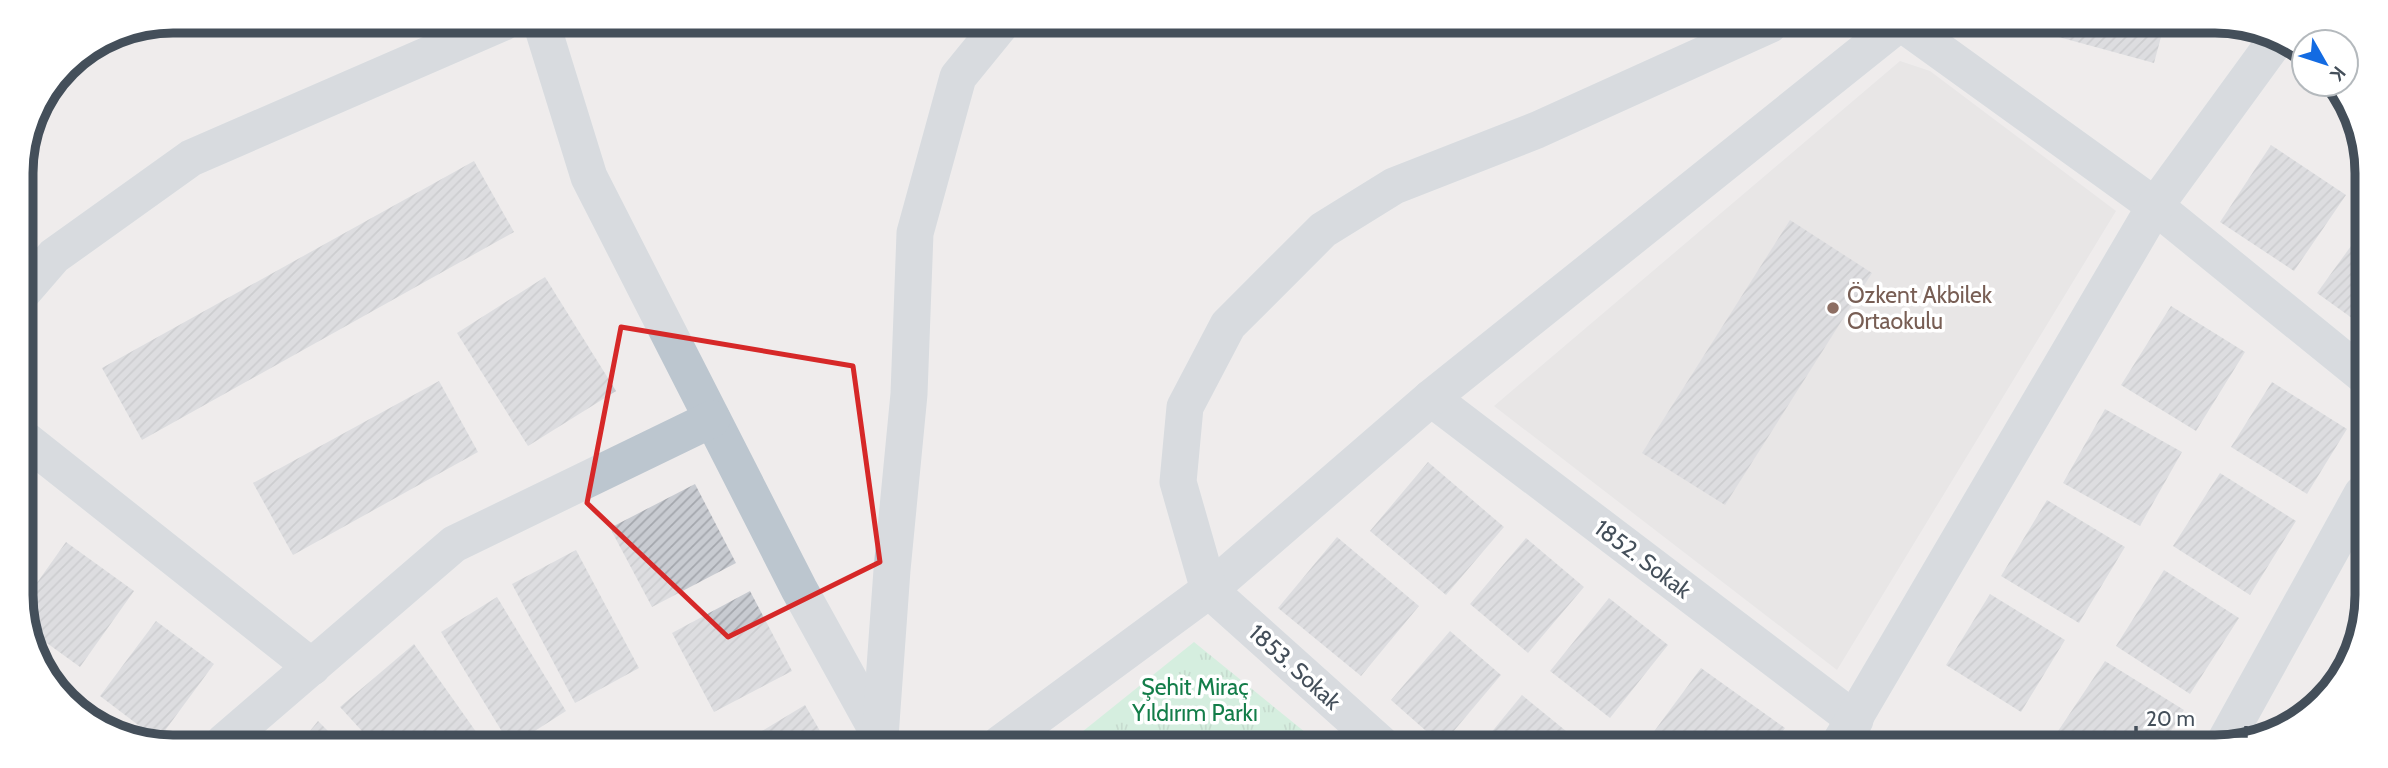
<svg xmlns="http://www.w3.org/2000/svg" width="2388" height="768" viewBox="0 0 2388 768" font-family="Cabin,sans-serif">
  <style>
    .education { fill: #e0ddde }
    .park { fill: url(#park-tufts) }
    .building { fill: url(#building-hatch) }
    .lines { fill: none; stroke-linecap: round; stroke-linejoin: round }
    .minor { stroke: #bcc6cf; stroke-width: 37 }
    .marked { fill: none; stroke: #d62828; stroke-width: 5; stroke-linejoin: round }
    .education-dot { fill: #8d6e63; stroke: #fff; stroke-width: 2.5 }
    .labels { text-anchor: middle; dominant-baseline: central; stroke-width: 7; stroke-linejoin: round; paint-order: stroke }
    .education-label { font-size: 23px; fill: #785e54; stroke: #fff; text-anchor: start }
    .street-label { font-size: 23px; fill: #444f5a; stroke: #fff }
    .park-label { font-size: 23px; fill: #137d49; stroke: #fff }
    .rim { fill: none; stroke: #444f5a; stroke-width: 9 }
  </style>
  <defs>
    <pattern id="park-tufts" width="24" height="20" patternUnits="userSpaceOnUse" patternTransform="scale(1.75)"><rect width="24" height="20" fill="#b7f0ce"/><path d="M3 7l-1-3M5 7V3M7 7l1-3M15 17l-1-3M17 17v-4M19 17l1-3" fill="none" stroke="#96c5aa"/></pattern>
    <pattern id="building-hatch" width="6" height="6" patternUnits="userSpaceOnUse" patternTransform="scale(1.75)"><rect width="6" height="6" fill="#c8cbd1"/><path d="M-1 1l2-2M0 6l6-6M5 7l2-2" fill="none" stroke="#a4a7ad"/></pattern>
  </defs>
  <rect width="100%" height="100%" fill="#efecec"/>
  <polygon class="education" points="1900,61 1930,71 2116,211 1837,670 1494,406"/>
  <polygon class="park" points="1194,642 1321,745 1066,744 1067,744"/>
  <g class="building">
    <polygon points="2018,26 2164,26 2154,63"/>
    <polygon points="2271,145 2346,195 2294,271 2220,222"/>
    <polygon points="474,161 514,232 142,440 102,368"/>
    <polygon points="1790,220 1872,273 1725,505 1642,453"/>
    <polygon points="2364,228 2363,326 2317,293"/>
    <polygon points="545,277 616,391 528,446 457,333"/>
    <polygon points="2171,306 2245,352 2196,431 2121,385"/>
    <polygon points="439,381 478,452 293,555 253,483"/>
    <polygon points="2272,382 2347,429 2307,494 2231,447"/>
    <polygon points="2105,409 2182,452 2140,526 2063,483"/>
    <polygon points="1428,462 1504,527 1446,595 1370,531"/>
    <polygon points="2220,473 2296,521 2250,595 2173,546"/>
    <polygon points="695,484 736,563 652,607 610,528"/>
    <polygon points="2047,500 2125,547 2079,623 2001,576"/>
    <polygon points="1337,537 1419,606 1361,676 1278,608"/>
    <polygon points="1526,538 1584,587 1528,653 1470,604"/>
    <polygon points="66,542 134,591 80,667 26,628 24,624 24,601"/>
    <polygon points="576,550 639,668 575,703 512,584"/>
    <polygon points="2164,570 2239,618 2190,694 2116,646"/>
    <polygon points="750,591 792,671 714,712 672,633"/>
    <polygon points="1990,594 2065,640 2021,712 1946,665"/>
    <polygon points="497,597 566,711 516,743 509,743 441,632"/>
    <polygon points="1609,598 1668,645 1610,718 1550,671"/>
    <polygon points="156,621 214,664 158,740 100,696"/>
    <polygon points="1450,631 1501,675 1442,745 1391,700"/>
    <polygon points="414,644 484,743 372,742 340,707"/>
    <polygon points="2105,661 2184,710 2161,747 2048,746"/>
    <polygon points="1701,668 1785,728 1772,746 1644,745"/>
    <polygon points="1522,695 1582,744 1581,745 1481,745"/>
    <polygon points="805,705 827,743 742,743"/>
    <polygon points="318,721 339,742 301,742"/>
  </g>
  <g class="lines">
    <g class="minor">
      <polyline points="541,22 589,177 799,589 884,743"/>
      <polyline points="1904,25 2155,206 2363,375"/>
      <polyline points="22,293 54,256 191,158 504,22"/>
      <polyline points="1431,398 1855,720"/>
      <polyline points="23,438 312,667"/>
      <polyline points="880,737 892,570 909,394 915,233 958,77 1002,23"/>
      <polyline points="224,742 454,544 712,419"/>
      <polyline points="1000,744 1209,590 1431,398 1897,25"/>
      <polyline points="1382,745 1209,590 1178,482 1185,407 1228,325 1323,230 1394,186 1537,130 1769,25"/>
      <polyline points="1838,746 2155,206 2276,40"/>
      <polyline points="2222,747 2362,494"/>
    </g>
  </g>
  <path d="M0 0H2388V768H0ZM621 327 853 366 880 562 728 637 587 503Z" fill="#efecec" fill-opacity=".55" fill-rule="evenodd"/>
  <path class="marked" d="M621 327 853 366 880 562 728 637 587 503Z"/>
  <circle class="education-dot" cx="1833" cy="308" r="7"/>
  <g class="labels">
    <g class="education-label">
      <text x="1847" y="295">Özkent Akbilek<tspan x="1847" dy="26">Ortaokulu</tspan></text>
    </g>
    <g class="street-label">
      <text transform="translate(1643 559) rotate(37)">1852. Sokak</text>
      <text transform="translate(1295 667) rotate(42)">1853. Sokak</text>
    </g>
    <g class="park-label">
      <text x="1195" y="687">Şehit Miraç<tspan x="1195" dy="26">Yıldırım Parkı</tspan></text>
    </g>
  </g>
  <path d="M0 0H2388V768H0ZM173 33H2215A140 140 0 0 1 2355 173V595A140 140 0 0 1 2215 735H173A140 140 0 0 1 33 595V173A140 140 0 0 1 173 33Z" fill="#fff" fill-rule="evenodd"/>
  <path class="rim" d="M173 33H2215A140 140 0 0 1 2355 173V595A140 140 0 0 1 2215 735H173A140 140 0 0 1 33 595V173A140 140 0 0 1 173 33Z"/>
  <g transform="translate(2325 63) rotate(129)"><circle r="33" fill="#ffffff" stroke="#b4b9bd" stroke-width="2"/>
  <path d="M0-5L12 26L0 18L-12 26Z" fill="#136be2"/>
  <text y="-10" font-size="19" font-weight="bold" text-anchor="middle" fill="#444f5a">K</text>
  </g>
  <path d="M2136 726v10h110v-10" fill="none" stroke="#444f5a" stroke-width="3.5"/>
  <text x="2146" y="726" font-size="21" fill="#444f5a" stroke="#ffffff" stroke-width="5" paint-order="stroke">20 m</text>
</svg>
